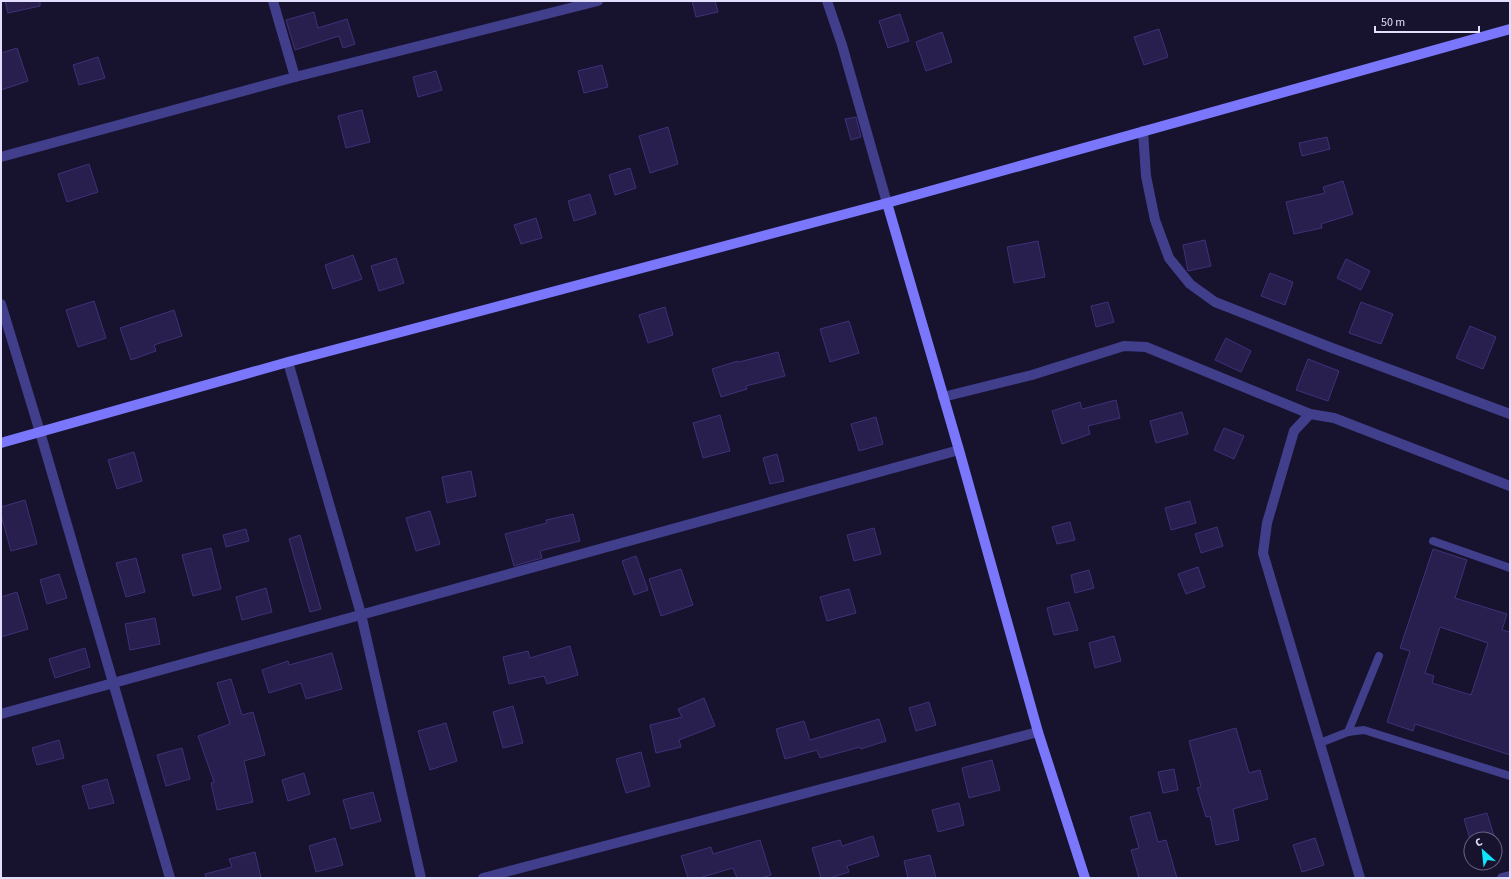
<svg xmlns="http://www.w3.org/2000/svg" width="1511" height="879" viewBox="0 0 1511 879" font-family="'Source Sans 3',sans-serif">
  <style>
    .building { fill: #281f4e; stroke: #3f3179; fill-rule: evenodd }
    .lines { fill: none; stroke-linecap: round; stroke-linejoin: round }
    .lane { stroke: #413e8b; stroke-width: 8 }
    .street { stroke: #413e8b; stroke-width: 10 }
    .secondary { stroke: #7a77fd; stroke-width: 10 }
  </style>
  <rect width="100%" height="100%" fill="#17122d"/>
  <g class="building">
    <polygon points="5,1 40,1 40,6 8,13"/>
    <polygon points="692,1 715,1 718,12 696,17"/>
    <polygon points="314,12 318,28 347,19 355,44 343,48 339,36 295,50 286,20"/>
    <polygon points="900,14 909,41 888,48 879,21"/>
    <polygon points="1159,29 1168,57 1144,65 1134,37"/>
    <polygon points="942,32 952,62 926,71 916,42"/>
    <polygon points="17,48 28,81 1,90 1,53"/>
    <polygon points="98,57 105,78 79,85 73,65"/>
    <polygon points="602,65 608,87 584,93 578,71"/>
    <polygon points="436,71 442,90 418,97 413,77"/>
    <polygon points="362,110 370,142 346,148 338,116"/>
    <polygon points="856,117 861,137 851,140 845,119"/>
    <polygon points="668,127 678,164 650,173 639,136"/>
    <polygon points="1327,137 1330,149 1302,156 1299,143"/>
    <polygon points="89,164 98,192 67,202 58,174"/>
    <polygon points="630,168 636,188 615,195 609,175"/>
    <polygon points="1343,181 1353,214 1321,224 1322,228 1294,234 1286,202 1325,193 1323,187"/>
    <polygon points="590,194 596,214 574,221 568,201"/>
    <polygon points="536,218 542,238 521,244 514,225"/>
    <polygon points="1205,240 1211,266 1188,271 1183,245"/>
    <polygon points="1038,241 1045,277 1014,283 1007,247"/>
    <polygon points="353,255 362,279 333,289 325,265"/>
    <polygon points="396,258 404,283 379,291 371,266"/>
    <polygon points="1346,259 1370,271 1361,290 1337,278"/>
    <polygon points="1270,273 1293,282 1285,305 1261,296"/>
    <polygon points="94,301 106,338 78,347 66,310"/>
    <polygon points="1108,302 1114,322 1096,327 1091,306"/>
    <polygon points="1361,302 1393,314 1381,344 1349,333"/>
    <polygon points="665,307 673,335 648,343 639,315"/>
    <polygon points="174,310 182,336 154,345 156,351 131,360 120,328"/>
    <polygon points="849,321 859,353 830,362 820,329"/>
    <polygon points="1470,326 1496,337 1483,369 1456,358"/>
    <polygon points="1226,338 1251,351 1241,372 1215,360"/>
    <polygon points="778,352 785,376 746,386 747,389 721,397 712,369 738,361 739,362"/>
    <polygon points="1308,359 1339,371 1328,401 1296,390"/>
    <polygon points="1116,400 1120,418 1088,426 1090,434 1062,444 1052,411 1080,402 1082,409"/>
    <polygon points="1182,412 1188,434 1156,443 1150,421"/>
    <polygon points="720,415 730,451 703,458 693,423"/>
    <polygon points="876,417 883,444 859,451 851,424"/>
    <polygon points="1224,428 1244,436 1234,459 1214,450"/>
    <polygon points="134,452 142,481 117,489 108,460"/>
    <polygon points="777,454 784,481 770,484 763,458"/>
    <polygon points="471,471 476,496 447,503 442,477"/>
    <polygon points="25,500 37,544 11,551 1,515 1,507"/>
    <polygon points="1190,501 1196,523 1171,530 1165,508"/>
    <polygon points="430,511 440,544 416,551 406,518"/>
    <polygon points="573,514 580,541 540,551 542,558 514,566 505,534 547,523 546,520"/>
    <polygon points="1070,522 1075,540 1057,544 1052,527"/>
    <polygon points="1217,527 1223,546 1201,553 1195,534"/>
    <polygon points="874,528 881,554 854,561 847,535"/>
    <polygon points="246,529 249,541 226,547 223,535"/>
    <polygon points="300,535 321,609 310,612 289,539"/>
    <polygon points="211,548 221,589 193,596 182,555"/>
    <path d="M1433 549 1467 560 1455 598 1507 614 1502 630 1510 632V755L1415 724 1413 731 1387 722 1410 651 1400 648ZM1440 627 1488 643 1471 695 1432 683 1434 676 1425 673Z"/>
    <polygon points="636,556 648,590 634,595 622,561"/>
    <polygon points="136,558 145,592 126,597 116,563"/>
    <polygon points="1198,567 1205,587 1186,594 1178,574"/>
    <polygon points="681,569 693,605 661,616 649,579"/>
    <polygon points="1089,570 1094,588 1075,593 1071,575"/>
    <polygon points="59,574 67,598 47,604 40,580"/>
    <polygon points="266,588 272,612 242,620 236,597"/>
    <polygon points="849,589 856,613 827,621 820,597"/>
    <polygon points="17,592 28,629 1,637 1,597"/>
    <polygon points="1069,602 1078,630 1054,635 1047,608"/>
    <polygon points="155,618 160,644 130,650 125,624"/>
    <polygon points="1114,636 1121,661 1095,668 1089,643"/>
    <polygon points="570,646 578,675 547,684 544,676 509,684 503,657 528,651 530,658"/>
    <polygon points="85,648 90,667 55,678 49,659"/>
    <polygon points="332,653 342,689 306,699 301,683 269,693 262,670 288,661 289,665"/>
    <polygon points="231,679 242,715 253,712 265,755 244,761 253,802 217,810 211,783 214,782 198,736 230,724 217,683"/>
    <polygon points="704,698 715,726 679,740 681,747 656,753 650,725 682,717 678,709"/>
    <polygon points="929,702 936,725 916,731 909,708"/>
    <polygon points="513,706 523,743 503,748 493,712"/>
    <polygon points="879,719 886,741 861,749 860,747 820,758 817,750 785,759 776,729 804,721 810,740"/>
    <polygon points="446,723 457,761 430,770 418,731"/>
    <polygon points="1236,728 1249,773 1260,770 1268,799 1233,809 1239,840 1216,845 1210,816 1206,817 1197,788 1201,787 1189,741"/>
    <polygon points="59,740 64,758 37,765 32,748"/>
    <polygon points="182,748 190,779 166,786 157,755"/>
    <polygon points="641,752 650,786 626,793 616,759"/>
    <polygon points="992,760 1000,790 969,798 962,768"/>
    <polygon points="1174,769 1178,790 1163,793 1158,772"/>
    <polygon points="304,773 310,794 288,801 282,780"/>
    <polygon points="107,779 114,803 89,809 82,786"/>
    <polygon points="373,792 381,821 351,829 343,800"/>
    <polygon points="959,803 964,825 938,832 932,810"/>
    <polygon points="1150,812 1158,842 1166,840 1177,878 1139,878 1131,850 1139,848 1130,817"/>
    <polygon points="1487,813 1495,839 1470,839 1464,819"/>
    <polygon points="873,836 879,856 847,866 849,872 830,878 821,878 812,848 840,840 842,846"/>
    <polygon points="335,838 343,865 316,872 309,846"/>
    <polygon points="1315,838 1324,865 1302,872 1293,845"/>
    <polygon points="760,840 771,875 762,878 737,878 733,868 699,878 688,878 681,856 711,847 713,854"/>
    <polygon points="255,852 261,878 206,878 205,874 232,867 229,859"/>
    <polygon points="930,855 936,878 908,878 904,861"/>
  </g>
  <g class="lines">
    <g class="lane">
      <polyline points="1433,541 1510,568"/>
      <polyline points="1348,732 1379,656"/>
      <polyline points="1320,743 1348,732 1364,730 1510,776"/>
    </g>
    <g class="street">
      <polyline points="273,1 295,77"/>
      <polyline points="827,1 842,45 887,203"/>
      <polyline points="1143,131 1146,176 1155,220 1169,258 1190,284 1215,302 1332,348 1510,414"/>
      <polyline points="1,157 295,77 598,1"/>
      <polyline points="1,304 40,432 170,878"/>
      <polyline points="288,362 361,614 421,878"/>
      <polyline points="943,397 1032,375 1124,346 1146,347 1310,414"/>
      <polyline points="1,714 959,450"/>
      <polyline points="483,878 1038,732"/>
      <polyline points="1360,878 1263,553 1267,523 1294,431 1310,414 1334,418 1510,486"/>
      <polyline points="1502,878 1510,876"/>
    </g>
    <g class="secondary">
      <polyline points="887,203 959,450 1038,732 1085,878"/>
      <polyline points="1,443 288,362 887,203 1510,29"/>
    </g>
  </g>
  <rect width="1511" height="879" fill="none" stroke="#e2dffe" stroke-width="4"/>
  <g transform="translate(1483 851) rotate(333)"><circle r="19" fill="#17122d" stroke="#686481"/>
  <path d="M0-3L7 15L0 10L-7 15Z" fill="#0ee5fb"/>
  <text y="-6" font-size="11" font-weight="bold" text-anchor="middle" fill="#e2dffe">С</text>
  </g>
  <path d="M1375 26v6h104v-6" fill="none" stroke="#e2dffe" stroke-width="2"/>
  <text x="1381" y="26" font-size="12" fill="#e2dffe" stroke="#17122d" stroke-width="3" paint-order="stroke">50 m</text>
</svg>
